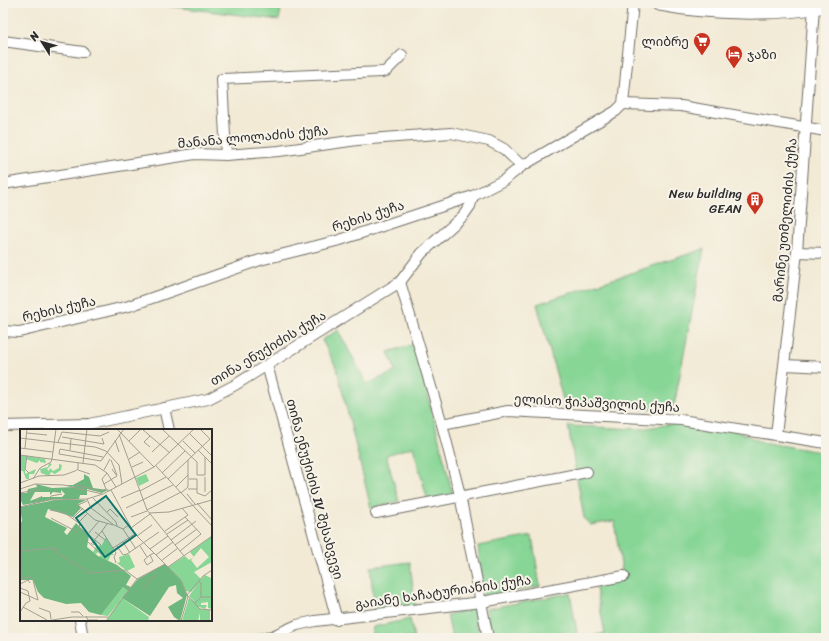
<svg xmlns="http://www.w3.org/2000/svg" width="829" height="641" viewBox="0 0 829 641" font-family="Sriracha,'Noto Sans Georgian',sans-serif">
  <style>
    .green { fill: #87d695; stroke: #598060 }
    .forest { fill: #6db77e; stroke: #4c7154 }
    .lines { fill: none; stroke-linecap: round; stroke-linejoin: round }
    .minor-casing { stroke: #716e66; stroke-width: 12 }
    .secondary-casing { stroke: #716e66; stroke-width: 17 }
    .minor { stroke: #fff; stroke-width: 10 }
    .secondary { stroke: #fff; stroke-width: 15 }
    .labels { text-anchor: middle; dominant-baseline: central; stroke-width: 4; stroke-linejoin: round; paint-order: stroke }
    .poi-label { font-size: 13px; fill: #2b2b2b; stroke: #f7f3e8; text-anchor: end }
    .street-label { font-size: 13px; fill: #2b2b2b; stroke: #f7f3e8 }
    .inset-road { fill: none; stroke: #a29e91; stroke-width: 1 }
    .view { fill: #0f766e; fill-opacity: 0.15; stroke: #0f766e; stroke-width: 2 }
    .inset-edge { fill: none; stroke: #2b2b2b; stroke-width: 2 }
  </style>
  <rect width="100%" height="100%" fill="#f7f3e8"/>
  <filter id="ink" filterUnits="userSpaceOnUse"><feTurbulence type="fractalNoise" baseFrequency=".025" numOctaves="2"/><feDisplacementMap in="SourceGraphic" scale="8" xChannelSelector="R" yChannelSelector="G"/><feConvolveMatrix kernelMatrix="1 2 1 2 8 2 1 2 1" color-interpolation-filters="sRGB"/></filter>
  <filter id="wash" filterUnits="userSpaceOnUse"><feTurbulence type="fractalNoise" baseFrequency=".012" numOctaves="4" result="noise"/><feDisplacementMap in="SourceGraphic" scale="16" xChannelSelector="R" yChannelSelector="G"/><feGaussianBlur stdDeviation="0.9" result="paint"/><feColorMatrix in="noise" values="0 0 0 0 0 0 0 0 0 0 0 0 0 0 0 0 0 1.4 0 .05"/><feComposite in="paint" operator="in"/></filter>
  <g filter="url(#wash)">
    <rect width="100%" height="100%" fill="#f2ead5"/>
    <g class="green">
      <polygon points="168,3 282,3 279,20 168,6"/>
      <polygon points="704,249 673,411 564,403 537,304"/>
      <polygon points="338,330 367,384 396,371 388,352 415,344 454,499 429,505 413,447 386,455 399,501 371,508 337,369 322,340"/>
      <polygon points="683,422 733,430 762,442 826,453 826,638 583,638 605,633 596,588 622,570 614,521 590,525 584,518 568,426 640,429"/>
      <polygon points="532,536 540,586 484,597 478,546"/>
      <polygon points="410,562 415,606 375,611 370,567"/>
      <polygon points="570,593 578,638 492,638 486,609"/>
      <polygon points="474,609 480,638 452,638 447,615"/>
      <polygon points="410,619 414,638 371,638 373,627"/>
    </g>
    <polygon class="forest" points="282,628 296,638 245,638"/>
  </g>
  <g filter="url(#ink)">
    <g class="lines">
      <defs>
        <g id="minor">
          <polyline points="3,41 83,52"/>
          <polyline points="623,104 681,106 826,131"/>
          <polyline points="226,155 222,79 382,72 386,71 402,55"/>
          <polyline points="3,184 195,154 226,155 279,151 357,140 451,133 489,141 504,149 522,166"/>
          <polyline points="797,252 826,253"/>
          <polyline points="400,282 442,424 508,411 681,420 826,443"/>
          <polyline points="3,331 19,332 129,306 260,260 340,240 473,196 504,180 522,166 616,111 623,104 633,3"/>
          <polyline points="267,365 337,620"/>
          <polyline points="785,365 826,367"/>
          <polyline points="164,408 169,430"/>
          <polyline points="442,424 460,495 488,638"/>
          <polyline points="3,426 89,424 208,399 235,385 400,282 422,253 463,216 470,206 473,196"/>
          <polyline points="776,435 797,252 814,7"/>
          <polyline points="376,513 587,472"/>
          <polyline points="80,620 83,638"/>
          <polyline points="268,638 297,625 315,621 482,602 624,576"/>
        </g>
        <path id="secondary" d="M659 3C710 13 775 14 826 5"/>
      </defs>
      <use href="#minor" class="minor-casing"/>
      <use href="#secondary" class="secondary-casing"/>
      <use href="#minor" class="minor"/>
      <use href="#secondary" class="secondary"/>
    </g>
  </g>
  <defs>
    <symbol id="supermarket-pin" viewBox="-11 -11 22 30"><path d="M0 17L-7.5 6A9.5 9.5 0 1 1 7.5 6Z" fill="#c8321e" stroke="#f7f3e8"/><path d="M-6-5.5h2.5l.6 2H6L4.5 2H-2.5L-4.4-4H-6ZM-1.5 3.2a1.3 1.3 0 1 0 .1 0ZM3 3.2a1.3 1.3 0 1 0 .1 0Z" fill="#fff"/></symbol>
    <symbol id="hotel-pin" viewBox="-11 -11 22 30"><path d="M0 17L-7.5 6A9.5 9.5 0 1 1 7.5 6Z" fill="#c8321e" stroke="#f7f3e8"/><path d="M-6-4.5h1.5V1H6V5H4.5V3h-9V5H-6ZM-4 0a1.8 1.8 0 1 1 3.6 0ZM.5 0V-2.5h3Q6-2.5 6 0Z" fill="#fff"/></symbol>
    <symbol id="building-pin" viewBox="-11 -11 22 30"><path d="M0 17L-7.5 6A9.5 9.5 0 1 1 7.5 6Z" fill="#c8321e" stroke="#f7f3e8"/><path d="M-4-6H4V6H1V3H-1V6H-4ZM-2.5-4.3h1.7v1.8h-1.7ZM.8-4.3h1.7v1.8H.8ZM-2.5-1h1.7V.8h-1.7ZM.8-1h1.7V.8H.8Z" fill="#fff"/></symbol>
  </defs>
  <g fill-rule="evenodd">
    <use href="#supermarket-pin" x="692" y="31" width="20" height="27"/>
    <use href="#hotel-pin" x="724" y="44" width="20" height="27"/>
    <use href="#building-pin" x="745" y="190" width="20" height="27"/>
  </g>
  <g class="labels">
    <g class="poi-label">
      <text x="689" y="41">ლიბრე</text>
      <text x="747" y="54" text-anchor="start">ჯაზი</text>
      <text x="742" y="193">New building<tspan x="742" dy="15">GEAN</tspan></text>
    </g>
    <g class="street-label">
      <text transform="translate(253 137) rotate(-5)">მანანა ლოლაძის ქუჩა</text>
      <text transform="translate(368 216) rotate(-18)">რეხის ქუჩა</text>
      <text transform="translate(785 220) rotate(-85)">მარინე უთმელიძის ქუჩა</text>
      <text transform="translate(59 309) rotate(-13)">რეხის ქუჩა</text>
      <text transform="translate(268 348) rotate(-31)">თინა ენუქიძის ქუჩა</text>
      <text transform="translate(597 403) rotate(3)">ელისო ჭიპაშვილის ქუჩა</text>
      <text transform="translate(315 489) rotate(75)">თინა ენუქიძის IV შესახვევი</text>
      <text transform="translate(443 592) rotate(-8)">გაიანე ხაჩატურიანის ქუჩა</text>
    </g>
  </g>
  <g transform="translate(20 429)">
    <rect width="192" height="192" fill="#f2ead5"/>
    <path d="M0 26 25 30 26 34 20 33V31L17 34 6 30 5 45 16 40 14 45H9V50H6L3 42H0ZM29 34 32 35 27 40 29 42 30 39 33 42 39 39V35L42 36 41 41 35 45 31 43 29 47 21 44 20 40 28 38ZM126 45 129 52 119 57 116 49ZM192 107V133L174 143 181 150 185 146 191 149 192 180 188 179V173L181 174V176H187L185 180 179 178V180L190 181V191L180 192V184L178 192H162L169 169 175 173 169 167 177 156 171 163 166 162 148 138 165 127 169 131 174 128 170 123ZM181 119 189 128 177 139 171 131ZM86 108 94 122 92 124 94 126H91L88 132 79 128 81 126 78 123 76 125 73 123 77 116H72L75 111 78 117 82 116ZM109 125 115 138 107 142 97 134 100 133 99 128ZM103 158 108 162 88 187 81 186ZM102 169 129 188 128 192H86Z" fill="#87d695" fill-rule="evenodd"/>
    <path d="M64 45 69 48 73 59 88 61 82 64 67 60V66H60L59 70H36L3 76 0 70 1 64H7L8 60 17 58 16 55 32 59 55 58 45 56H53L64 50ZM41 61 45 65 42 68H20L10 72 15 63H30V66L33 63 41 64ZM35 71H66L58 75 61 79 53 88 28 80 25 88 47 99 44 103 47 106 56 94 69 107 67 118 78 127 97 136 111 147 106 156 111 158 108 162 103 158 81 186 69 183 61 174 46 175 24 169 18 163 13 151H0V95L2 92 0 78ZM145 135 161 152 167 166 160 192 154 188 148 178 163 169 157 164 156 156 149 158 130 187 102 169 118 150Z" fill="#6db77e" fill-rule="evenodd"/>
    <path class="inset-road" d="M97 0 134 38M122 0 150 24M142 0 177 33V46H185V28M7 4 27 6M99 5 127 81 164 127M170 5 192 27M130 7 124 13 130 18M42 8 84 15 82 9M0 9 75 18 86 22 99 36 102 55M95 11 99 23M109 12 121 0M163 12 175 24M38 13 42 3 80 7 89 3M0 19 33 23M5 19 7 0M50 21 51 9M178 21 192 35M132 23 149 7M0 26 75 36 87 44 96 58M7 27 5 40 9 44M83 28 40 20 39 25 81 32 104 0M32 30 36 0M109 30 120 23M91 31 97 46M63 34 67 0M136 37 192 97M112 38 123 33M58 41 70 45M84 41 90 30M87 44 82 50 86 60 90 62M142 44 165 22M13 50 20 39 31 33 32 30M148 50 190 10 180 0M169 50H177V60M0 54 19 47 44 46 55 42 58 40V33M84 55 97 47 92 40M56 56 81 62 86 60M156 58 168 46M0 60 15 55 44 56 82 65M168 60H177V64L185 67 192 61M91 61 114 104 161 151 168 168 161 192M120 62 146 48M185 63V48M0 64 20 60M161 64 168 58V31M167 65 175 75M73 69 96 93 97 97M101 69 120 61M67 70 71 79 94 96 103 100 109 96M27 71 31 67 42 65M67 72 58 76 75 91 93 96M177 74 192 91M13 75 22 67M0 78 29 71 67 70 83 65 134 38 174 0M106 79 153 56M30 81 45 84 60 95 59 98M127 81 161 63M87 83 90 80 98 88M129 84 149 83 192 71M111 88 127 82M31 89 57 103M53 89 63 79M58 94 68 84M87 95 82 102 96 124 94 128 96 134M59 98 81 116M111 99 130 85M103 100 116 120M145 102 168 86 162 79M75 103 85 111M69 104 79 92M147 105 168 91M117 107 132 96M151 111 176 92M68 113 81 125M103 113 110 124M71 115 82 102M155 116 177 100M97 117 103 126 107 125 139 103M120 117 127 128M93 119 115 105M130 120 148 107M0 122 36 119 37 124 70 144 105 141 117 150M160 122 181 105 165 88M130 126 124 131 127 136 133 132 130 126 134 124M136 126 153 113M141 132 158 119M148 138 192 107M192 141 183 147 167 166 180 180 192 181M0 150 9 148 13 151 18 171 0 163M179 153 181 154V168M0 155 8 151 10 154M0 159 8 162 10 172 6 174 0 183M125 159 129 151 136 147 135 141M175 174 181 168H192M3 178 27 191M19 179 30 183 31 190M51 183H59L63 187M66 187 68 191H78M26 192 52 188H88M86 192 117 150 145 135"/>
    <path class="view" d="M86 67 116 106 85 128 56 89Z"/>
    <rect width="192" height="192" class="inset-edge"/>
  </g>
  <rect width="829" height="641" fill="none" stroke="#f7f3e8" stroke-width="16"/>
  <g transform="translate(42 42) rotate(307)" stroke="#f7f3e8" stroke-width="3" paint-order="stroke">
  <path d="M0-3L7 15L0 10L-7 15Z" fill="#2b2b2b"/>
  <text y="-6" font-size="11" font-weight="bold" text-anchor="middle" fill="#2b2b2b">N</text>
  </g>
</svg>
